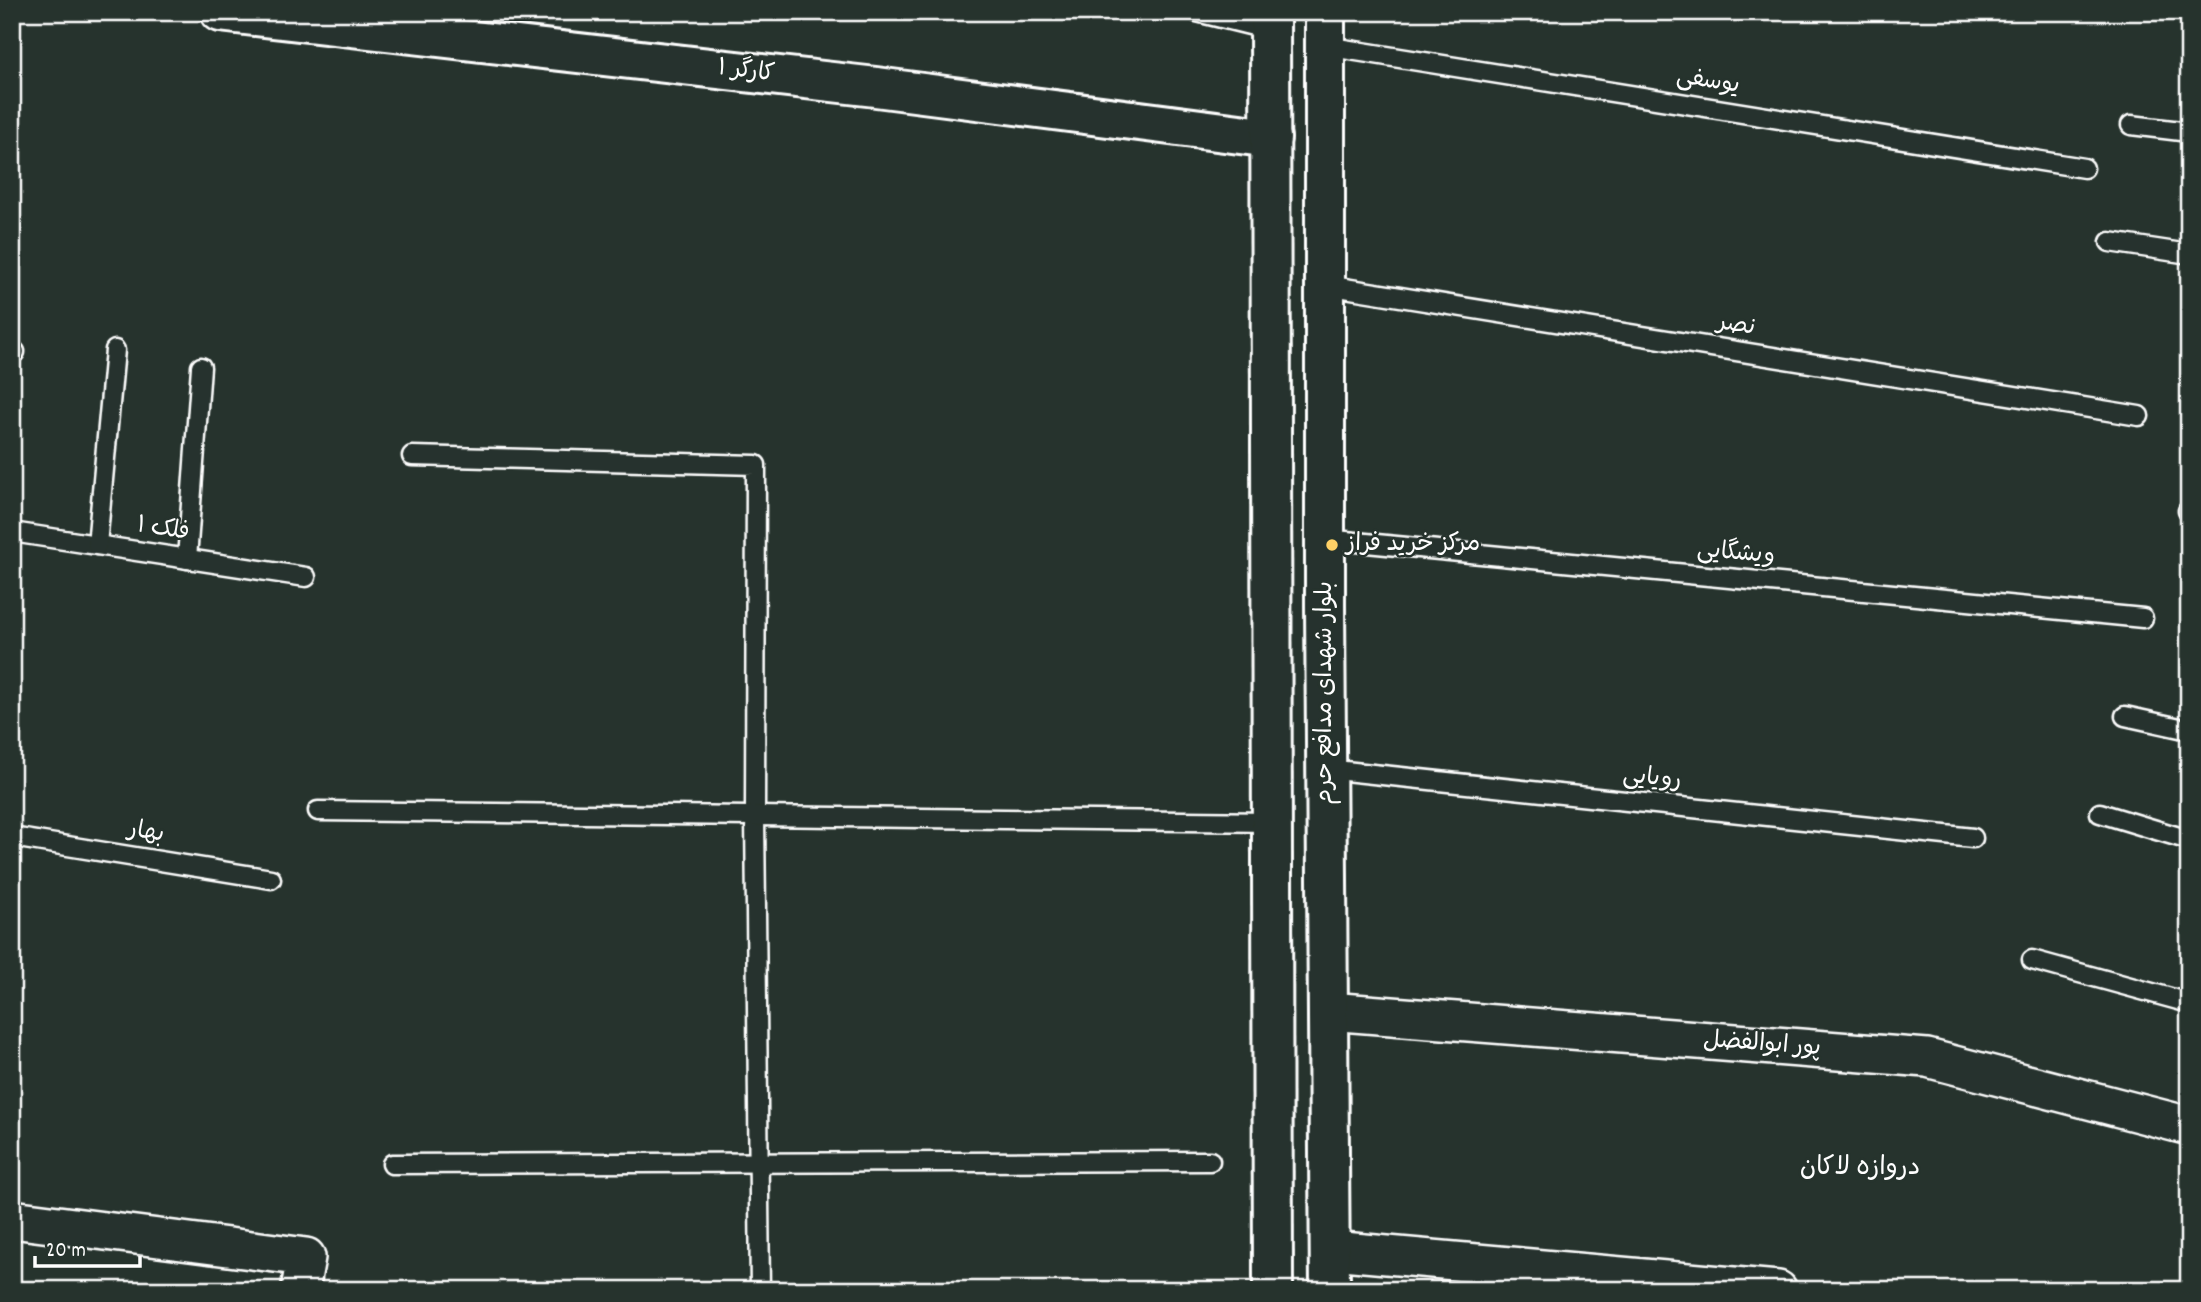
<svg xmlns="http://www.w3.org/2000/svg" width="2201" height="1302" viewBox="0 0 2201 1302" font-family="Dekko,'Playpen Sans Arabic',sans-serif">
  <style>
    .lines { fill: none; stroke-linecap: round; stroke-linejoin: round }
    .lane-casing { stroke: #fff; stroke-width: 23 }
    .street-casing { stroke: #fff; stroke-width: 42 }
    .secondary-casing { stroke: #fff; stroke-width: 44 }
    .primary-casing { stroke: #fff; stroke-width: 44 }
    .lane { stroke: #26332d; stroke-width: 18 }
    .street { stroke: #26332d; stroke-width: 37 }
    .secondary { stroke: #26332d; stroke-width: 38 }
    .primary { stroke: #26332d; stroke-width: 38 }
    .poi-dot { fill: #ffd166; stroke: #26332d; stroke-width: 2.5 }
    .labels { text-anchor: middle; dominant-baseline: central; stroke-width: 5; stroke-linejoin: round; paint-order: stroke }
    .street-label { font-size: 24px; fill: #fff; stroke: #26332d }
    .poi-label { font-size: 24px; fill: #fff; stroke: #26332d; text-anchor: start }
    .neighbourhood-label { font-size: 26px; fill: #fff; stroke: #26332d }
  </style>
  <rect width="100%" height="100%" fill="#26332d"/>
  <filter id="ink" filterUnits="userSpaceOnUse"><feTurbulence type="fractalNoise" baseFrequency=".0143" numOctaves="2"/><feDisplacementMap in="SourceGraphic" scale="14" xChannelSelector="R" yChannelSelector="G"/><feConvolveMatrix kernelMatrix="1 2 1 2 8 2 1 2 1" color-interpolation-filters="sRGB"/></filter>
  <g filter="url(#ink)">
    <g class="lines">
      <defs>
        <g id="lane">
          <polyline points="1197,12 1270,30"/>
          <polyline points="1325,46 2084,168"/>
          <polyline points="2131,125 2189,132"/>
          <polyline points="2110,242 2189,254"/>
          <polyline points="1326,285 2139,416"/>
          <polyline points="12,352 15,352"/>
          <polyline points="412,456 756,465 755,816 760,1290"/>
          <polyline points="2188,511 2189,511"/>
          <polyline points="12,532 306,577"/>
          <polyline points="1325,539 2143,618"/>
          <polyline points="97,545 115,350"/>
          <polyline points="187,559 201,367"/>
          <polyline points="2125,716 2189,730"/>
          <polyline points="1326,769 1973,838"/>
          <polyline points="318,811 1272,822"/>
          <polyline points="2100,813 2189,840"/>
          <polyline points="12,837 271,879"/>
          <polyline points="2032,960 2189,1003"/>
          <polyline points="392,1164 1210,1161"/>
        </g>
        <g id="street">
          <polyline points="1328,1011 1927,1058 2189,1126"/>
          <polyline points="12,1219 306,1257 300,1290"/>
          <polyline points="1331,1250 1778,1290"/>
        </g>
        <polyline id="secondary" points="220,12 876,87 1271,138"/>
        <g id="primary">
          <polyline points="1270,12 1273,1290"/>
          <polyline points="1325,12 1325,605 1330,1290"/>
        </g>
      </defs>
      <use href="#lane" class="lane-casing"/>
      <use href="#street" class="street-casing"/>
      <use href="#secondary" class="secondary-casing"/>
      <use href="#primary" class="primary-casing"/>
      <use href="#lane" class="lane"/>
      <use href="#street" class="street"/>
      <use href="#secondary" class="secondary"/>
      <use href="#primary" class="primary"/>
    </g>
  </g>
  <circle class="poi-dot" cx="1332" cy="545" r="7"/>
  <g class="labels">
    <g class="street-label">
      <text transform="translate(746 72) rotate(7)">کارگر ۱</text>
      <text transform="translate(1708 82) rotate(9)">یوسفی</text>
      <text transform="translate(1736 326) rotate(9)">نصر</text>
      <text transform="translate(163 530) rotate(9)">فلک ۱</text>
      <text transform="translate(1736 554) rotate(5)">ویشگایی</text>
      <text transform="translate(1326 693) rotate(-90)">بلوار شهدای مدافع حرم</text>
      <text transform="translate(1652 779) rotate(6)">رویایی</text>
      <text transform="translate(146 833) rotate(9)">بهار</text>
      <text transform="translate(1762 1045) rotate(4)">پور ابوالفضل</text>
    </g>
    <g class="poi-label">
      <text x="1346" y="545">مرکز خرید فراز</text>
    </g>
    <g class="neighbourhood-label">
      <text x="1860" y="1168">دروازه لاکان</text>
    </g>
  </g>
  <rect width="2201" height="1302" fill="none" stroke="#26332d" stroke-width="42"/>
  <rect x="21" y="21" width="2159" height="1260" fill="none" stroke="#fff" stroke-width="2.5" filter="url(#ink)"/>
  <path d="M35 1256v10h105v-10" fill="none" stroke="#ffffff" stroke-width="3.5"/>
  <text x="46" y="1256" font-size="21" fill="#ffffff" stroke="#26332d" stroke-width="5" paint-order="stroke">20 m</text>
</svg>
